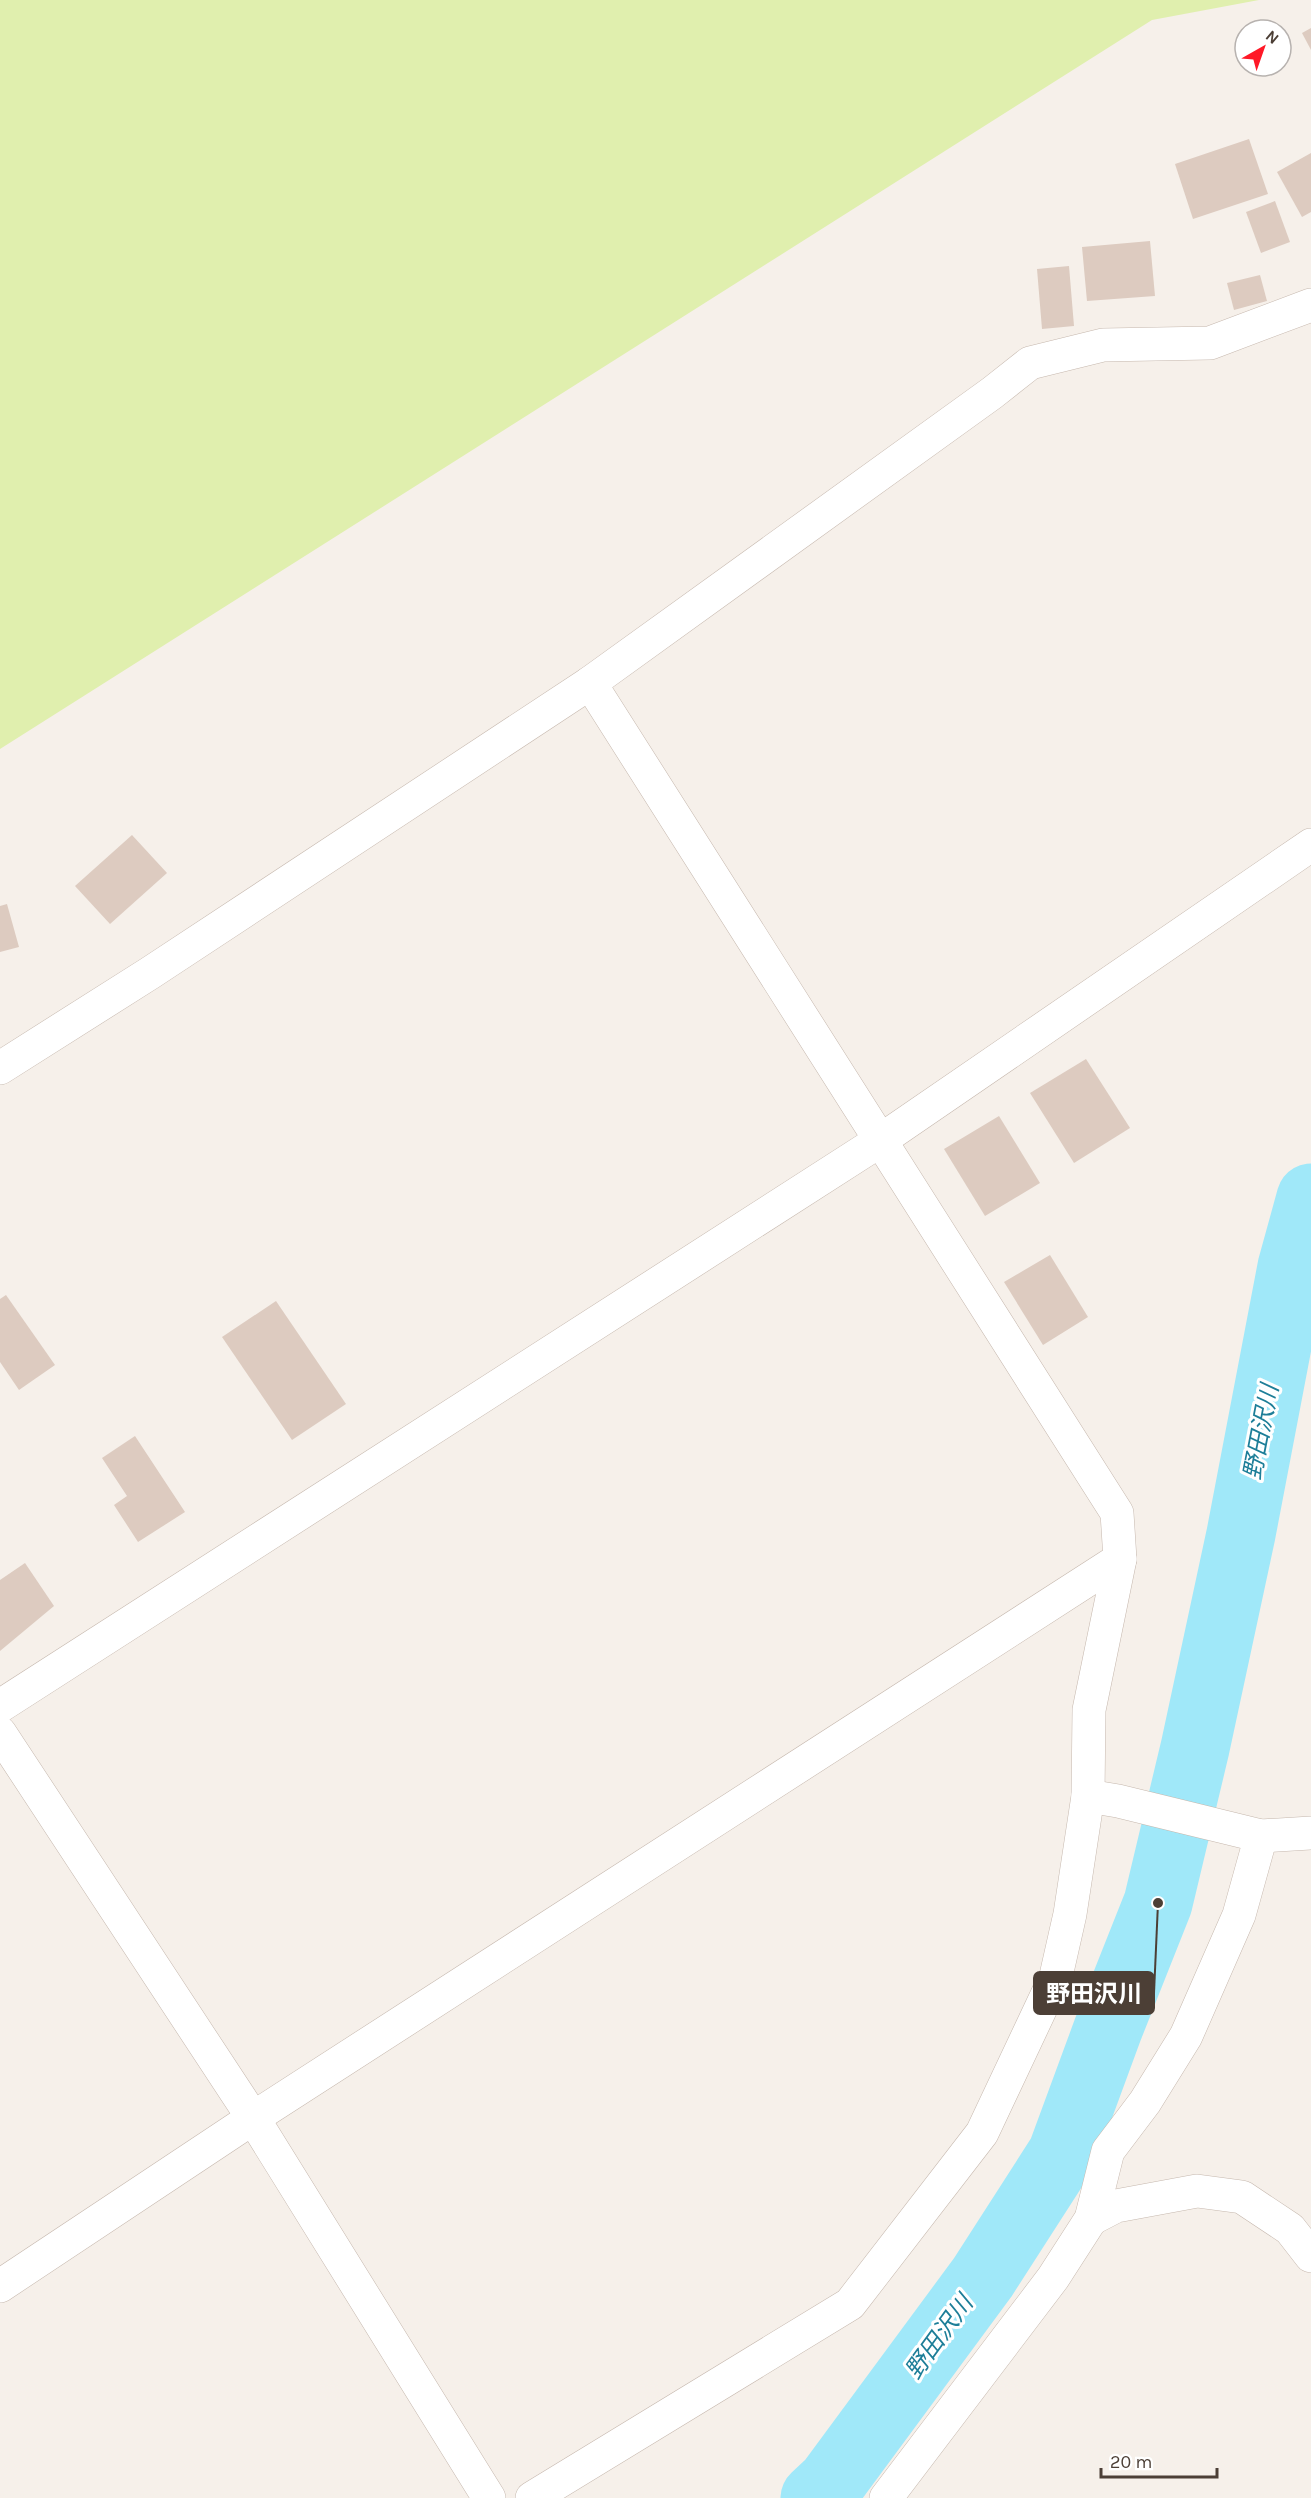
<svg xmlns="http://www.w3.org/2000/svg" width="1311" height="2498" viewBox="0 0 1311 2498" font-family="Karla,'Noto Sans JP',sans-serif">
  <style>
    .green { fill: #e0efae }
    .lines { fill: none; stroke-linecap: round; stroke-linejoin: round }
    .river { stroke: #a0e8f9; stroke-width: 69 }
    .building { fill: #ddcbc0 }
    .minor-casing { stroke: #c6b8ae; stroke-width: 34 }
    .tertiary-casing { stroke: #c6b8ae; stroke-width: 34 }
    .minor { stroke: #fff; stroke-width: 33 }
    .tertiary { stroke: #fff; stroke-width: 33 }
    .labels { text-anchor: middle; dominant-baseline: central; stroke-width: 6; stroke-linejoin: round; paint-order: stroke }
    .water-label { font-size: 24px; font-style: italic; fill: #1d7e98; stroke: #fff }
    .leader { fill: none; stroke: #4c3f36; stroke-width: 2 }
    .callout-dot { fill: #4c3f36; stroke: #fff; stroke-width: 2 }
    .callout { fill: #4c3f36; stroke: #4c3f36; stroke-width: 2 }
    .callout-label { font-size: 24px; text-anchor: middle; font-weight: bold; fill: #fff }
  </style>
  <rect width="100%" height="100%" fill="#f6f0ea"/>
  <polygon class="green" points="0,0 1259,0 1152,20 0,749"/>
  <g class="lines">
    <polyline class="river" points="815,2498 831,2483 983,2277 1062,2154 1108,2029 1158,1903 1195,1748 1241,1534 1292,1267 1311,1198"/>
  </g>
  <g class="building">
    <polygon points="1311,28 1311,50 1302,33"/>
    <polygon points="1249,139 1268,194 1193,219 1175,164"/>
    <polygon points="1311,153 1311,212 1302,217 1277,172"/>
    <polygon points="1275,201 1290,242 1261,253 1246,212"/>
    <polygon points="1150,241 1155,296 1087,301 1082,247"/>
    <polygon points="1069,266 1074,326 1042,329 1037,269"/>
    <polygon points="1260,275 1267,301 1234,310 1227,283"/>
    <polygon points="132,835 167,873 110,924 75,886"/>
    <polygon points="7,904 19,947 0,952 0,906"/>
    <polygon points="1086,1059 1130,1128 1074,1163 1030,1093"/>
    <polygon points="999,1116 1040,1183 985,1216 944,1149"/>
    <polygon points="1050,1255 1088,1317 1043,1345 1004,1282"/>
    <polygon points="6,1295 55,1365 19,1390 0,1362 0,1299"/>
    <polygon points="276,1301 346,1404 292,1440 222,1337"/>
    <polygon points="135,1436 185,1512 138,1542 114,1505 127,1496 102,1458"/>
    <polygon points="25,1563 54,1606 0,1651 0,1580"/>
  </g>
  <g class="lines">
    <defs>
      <g id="minor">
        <polyline points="0,1068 150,973 590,683 992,393 1030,363 1103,345 1210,343 1311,305"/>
        <polyline points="0,1733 253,2118 489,2498"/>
        <polyline points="1088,1796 1118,1801 1261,1836 1311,1833"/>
        <polyline points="1091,2219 1116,2206 1197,2191 1242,2197 1290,2229 1311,2256"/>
        <polyline points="0,2286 253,2118 1120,1559"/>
        <polyline points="532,2498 850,2304 982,2133 1056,1976 1070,1914 1088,1796 1089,1710 1120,1559 1117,1513 590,683"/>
        <polyline points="886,2498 1053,2278 1091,2219 1108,2151 1145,2102 1186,2036 1239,1915 1261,1836"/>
      </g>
      <polyline id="tertiary" points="0,1706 881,1140 1311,845"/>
    </defs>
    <use href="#minor" class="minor-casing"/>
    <use href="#tertiary" class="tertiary-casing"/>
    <use href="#minor" class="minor"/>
    <use href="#tertiary" class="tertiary"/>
  </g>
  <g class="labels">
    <g class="water-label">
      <text transform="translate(1261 1432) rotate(-79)">野田沢川</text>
      <text transform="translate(939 2337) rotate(-54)">野田沢川</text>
    </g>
  </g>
  <path class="leader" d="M1158 1903L1154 1993"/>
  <circle class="callout-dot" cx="1158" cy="1903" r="6"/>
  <rect class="callout" x="1034" y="1972" width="120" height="42" rx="6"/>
  <g class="callout-label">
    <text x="1094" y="2002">野田沢川</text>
  </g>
  <g transform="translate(1263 48) rotate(40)"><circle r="28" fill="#ffffff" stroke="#b7b2af" stroke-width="1.5"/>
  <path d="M0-4.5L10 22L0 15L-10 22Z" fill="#ff1827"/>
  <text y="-9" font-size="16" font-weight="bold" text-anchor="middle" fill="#4c3f36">N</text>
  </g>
  <path d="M1101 2468v9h116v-9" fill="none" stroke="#4c3f36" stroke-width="3"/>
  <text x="1110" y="2468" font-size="18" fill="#4c3f36" stroke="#ffffff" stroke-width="4.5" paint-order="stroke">20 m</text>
</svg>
